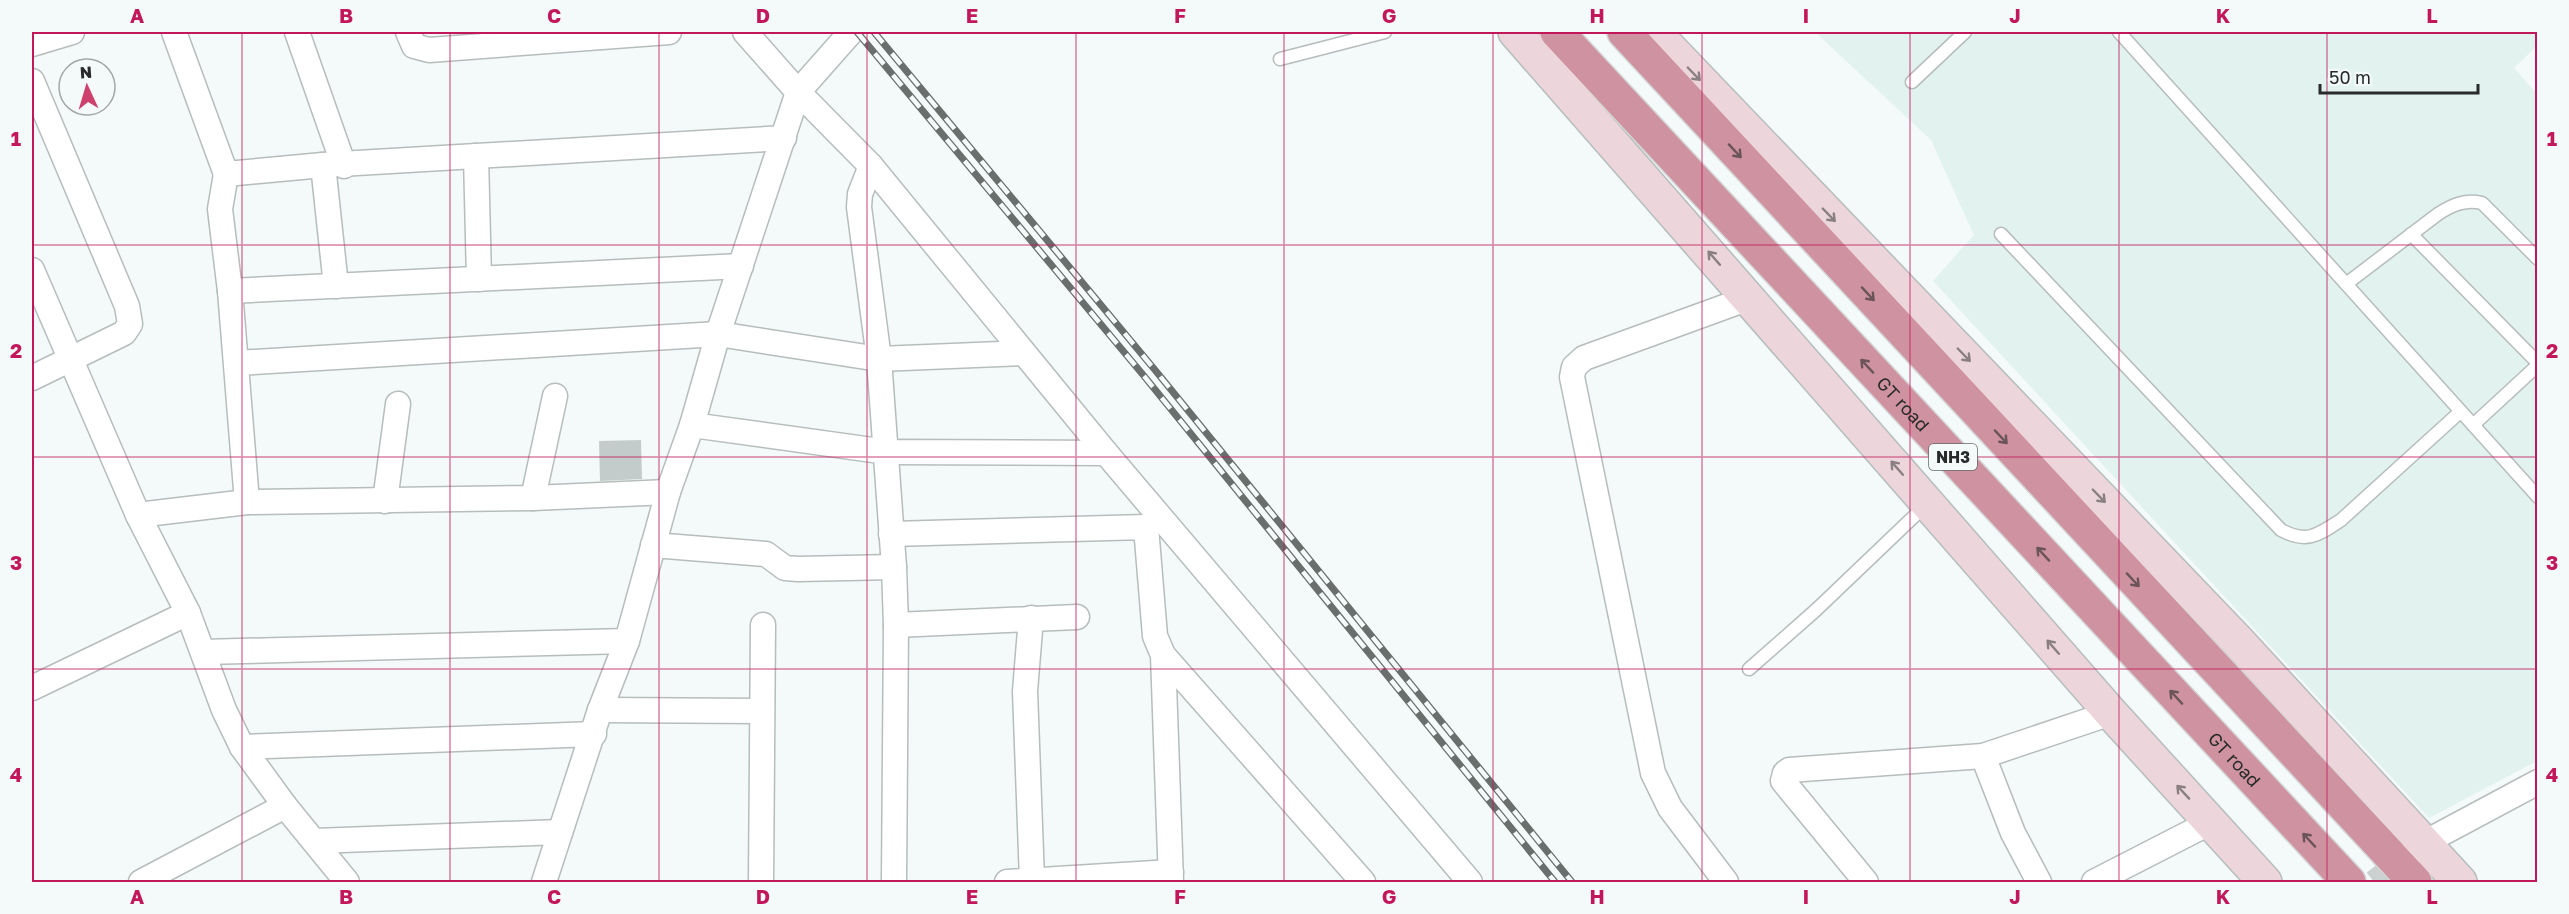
<svg xmlns="http://www.w3.org/2000/svg" width="2569" height="914" viewBox="0 0 2569 914" font-family="'Golos Text',sans-serif">
  <style>
    .built { fill: #e1f2ef }
    .building { fill: #c4cccb }
    .lines { fill: none; stroke-linecap: round; stroke-linejoin: round }
    .minor-tunnel { stroke: #cbd1d0; stroke-width: 24; stroke-dasharray: 24 12; stroke-linecap: butt }
    .service-casing { stroke: #b6bdbc; stroke-width: 15 }
    .minor-casing { stroke: #b6bdbc; stroke-width: 27 }
    .secondary-casing { stroke: #b6bdbc; stroke-width: 36 }
    .trunk-casing { stroke: #d4d5d5; stroke-width: 36 }
    .service { stroke: #fff; stroke-width: 12 }
    .minor { stroke: #fff; stroke-width: 24 }
    .secondary { stroke: #ecd6db; stroke-width: 33 }
    .trunk { stroke: #ce92a0; stroke-width: 33 }
    .rail-casing { stroke: #6a6e6d; stroke-width: 7 }
    .rail { stroke: #f3faf9; stroke-width: 4.5; stroke-dasharray: 14; stroke-linecap: butt }
    .oneway { stroke: #8a8083 }
    .oneway2 { stroke: #6b545a }
    .grid { fill: none; stroke: #c2185b; stroke-width: 1.5; stroke-opacity: 0.55 }
    .labels { text-anchor: middle; dominant-baseline: central; stroke-width: 6; stroke-linejoin: round; paint-order: stroke }
    .shield { fill: #f3faf9; stroke: #666969; stroke-width: 1.5 }
    .shield-label { font-size: 16px; font-weight: bold; fill: #292b2b }
    .street-label { font-size: 18px; fill: #292b2b; stroke: #f3faf9 }
    .neatline { fill: none; stroke: #c2185b; stroke-width: 2 }
    .grid-label { font-size: 20px; text-anchor: middle; font-weight: bold; fill: #c2185b }
  </style>
  <rect width="100%" height="100%" fill="#f3faf9"/>
  <polygon class="built" points="1815,32 2537,32 2537,46 2514,68 2538,95 2537,761 2429,818 1933,281 1974,235 1931,140"/>
  <polygon class="building" points="641,440 642,479 600,481 599,441"/>
  <g class="lines">
    <polyline class="minor-tunnel" points="2374,882 2407,857"/>
    <defs>
      <g id="service">
        <polyline points="2119,32 2538,497"/>
        <polyline points="1280,59 1385,32"/>
        <polyline points="1912,82 1965,32"/>
        <path d="M2001 234 2281 530C2307 544 2318 535 2341 520L2460 412"/>
        <polyline points="2411,234 2538,363"/>
        <path d="M2346 284 2438 214C2452 205 2465 199 2482 203L2538 259"/>
        <polyline points="2473,425 2538,365"/>
        <polyline points="1749,669 1816,610 1927,504"/>
      </g>
      <g id="minor">
        <polyline points="174,32 226,174 323,165 784,138"/>
        <polyline points="297,32 344,166"/>
        <polyline points="408,32 414,46 429,50 669,32"/>
        <polyline points="745,32 798,92 871,166 1106,453 1470,882"/>
        <polyline points="32,44 72,32"/>
        <polyline points="32,81 127,306 130,324 124,333 32,378"/>
        <polyline points="476,156 479,279"/>
        <polyline points="323,165 336,286"/>
        <polyline points="871,166 860,194 859,207 879,359 894,567 896,625 894,882"/>
        <polyline points="226,174 220,209 230,291 247,502 533,498 668,492"/>
        <polyline points="32,270 138,515 188,613 224,710 242,747 285,806 347,882"/>
        <polyline points="230,291 741,266"/>
        <polyline points="237,363 718,334 879,359 1023,353"/>
        <polyline points="692,425 887,452 1106,453"/>
        <polyline points="533,498 555,396"/>
        <polyline points="385,501 398,404"/>
        <polyline points="138,515 247,502"/>
        <polyline points="891,534 1146,527 1155,636 1163,655 1171,882"/>
        <polyline points="653,545 766,554 785,568 798,569 894,567"/>
        <polyline points="1031,618 1025,691 1032,880"/>
        <polyline points="896,625 1077,617"/>
        <polyline points="203,652 627,641"/>
        <polyline points="1163,655 1363,882"/>
        <polyline points="32,688 188,613"/>
        <polyline points="600,710 761,711"/>
        <polyline points="242,747 594,734"/>
        <polyline points="1983,756 2013,833 2039,882"/>
        <polyline points="315,841 560,832"/>
        <polyline points="2412,853 2424,843 2538,782"/>
        <polyline points="141,882 285,806"/>
        <polyline points="544,882 600,710 627,641 668,492 692,425 718,334 798,92 851,32"/>
        <polyline points="761,882 763,625"/>
        <polyline points="1007,882 1171,872"/>
        <polyline points="1726,882 1670,808 1653,773 1572,377 1574,367 1584,358 1749,298"/>
        <polyline points="1866,882 1783,781 1785,773 1789,770 1983,756 2111,713"/>
        <polyline points="2094,882 2211,822"/>
      </g>
      <g id="secondary">
        <polyline points="1515,32 2111,713 2265,882"/>
        <polyline points="1654,32 2237,640 2460,882"/>
      </g>
      <g id="trunk">
        <path id="s1" d="M1557 32 2349 882"/>
        <polyline points="1624,32 2415,882"/>
      </g>
    </defs>
    <use href="#service" class="service-casing"/>
    <use href="#minor" class="minor-casing"/>
    <use href="#secondary" class="secondary-casing"/>
    <use href="#trunk" class="trunk-casing"/>
    <use href="#service" class="service"/>
    <use href="#minor" class="minor"/>
    <use href="#secondary" class="secondary"/>
    <use href="#trunk" class="trunk"/>
    <defs>
      <g id="rail">
        <polyline points="857,32 1144,376 1555,882"/>
        <polyline points="874,32 1155,370 1572,882"/>
      </g>
    </defs>
    <use href="#rail" class="rail-casing"/>
    <use href="#rail" class="rail"/>
  </g>
  <defs><path id="oneway-shaft" d="M-6 0H5M1.5-3L5.5 0L1.5 3" fill="none" stroke-width="1.6" stroke-linecap="round" stroke-linejoin="round" transform="scale(1.5)"/></defs>
  <g class="oneway">
    <use href="#oneway-shaft" transform="translate(1694 74) rotate(46)"/>
    <use href="#oneway-shaft" transform="translate(1829 215) rotate(46)"/>
    <use href="#oneway-shaft" transform="translate(1714 258) rotate(-131)"/>
    <use href="#oneway-shaft" transform="translate(1964 355) rotate(46)"/>
    <use href="#oneway-shaft" transform="translate(1897 468) rotate(-131)"/>
    <use href="#oneway-shaft" transform="translate(2099 496) rotate(46)"/>
    <use href="#oneway-shaft" transform="translate(2053 647) rotate(-131)"/>
    <use href="#oneway-shaft" transform="translate(2183 792) rotate(-133)"/>
  </g>
  <g class="oneway2">
    <use href="#oneway-shaft" transform="translate(1735 151) rotate(47)"/>
    <use href="#oneway-shaft" transform="translate(1868 294) rotate(47)"/>
    <use href="#oneway-shaft" transform="translate(1867 366) rotate(-133)"/>
    <use href="#oneway-shaft" transform="translate(2001 437) rotate(47)"/>
    <use href="#oneway-shaft" transform="translate(2043 554) rotate(-133)"/>
    <use href="#oneway-shaft" transform="translate(2133 580) rotate(47)"/>
    <use href="#oneway-shaft" transform="translate(2176 697) rotate(-133)"/>
    <use href="#oneway-shaft" transform="translate(2309 840) rotate(-133)"/>
  </g>
  <path class="grid" d="M242 32V882M450 32V882M659 32V882M867 32V882M1076 32V882M1284 32V882M1493 32V882M1702 32V882M1910 32V882M2119 32V882M2327 32V882M32 245H2538M32 457H2538M32 669H2538"/>
  <g class="labels">
    <rect class="shield" x="1929" y="444" width="48" height="26" rx="4.5"/>
    <g class="shield-label">
      <text x="1953" y="457">NH3</text>
    </g>
    <g class="street-label">
      <text stroke="none"><textPath href="#s1" startOffset="508">GT road</textPath></text>
      <text stroke="none"><textPath href="#s1" startOffset="994">GT road</textPath></text>
    </g>
  </g>
  <rect width="2569" height="914" fill="none" stroke="#f3faf9" stroke-width="66"/>
  <g transform="translate(87 87) rotate(356)"><circle r="28" fill="#f3faf9" stroke="#a2a7a7" stroke-width="1.5"/>
  <path d="M0-4.5L10 22L0 15L-10 22Z" fill="#ce406e"/>
  <text y="-9" font-size="16" font-weight="bold" text-anchor="middle" fill="#292b2b">N</text>
  </g>
  <path d="M2320 84v9h158v-9" fill="none" stroke="#292b2b" stroke-width="3"/>
  <text x="2329" y="84" font-size="18" fill="#292b2b" stroke="#f3faf9" stroke-width="4.5" paint-order="stroke">50 m</text>
  <rect x="33" y="33" width="2503" height="848" class="neatline"/>
  <g class="grid-label">
    <text x="137" y="23">A</text>
    <text x="346" y="23">B</text>
    <text x="554" y="23">C</text>
    <text x="763" y="23">D</text>
    <text x="972" y="23">E</text>
    <text x="1180" y="23">F</text>
    <text x="1389" y="23">G</text>
    <text x="1597" y="23">H</text>
    <text x="1806" y="23">I</text>
    <text x="2015" y="23">J</text>
    <text x="2223" y="23">K</text>
    <text x="2432" y="23">L</text>
    <text x="16" y="146">1</text>
    <text x="2552" y="146">1</text>
    <text x="16" y="358">2</text>
    <text x="2552" y="358">2</text>
    <text x="16" y="570">3</text>
    <text x="2552" y="570">3</text>
    <text x="16" y="782">4</text>
    <text x="2552" y="782">4</text>
    <text x="137" y="904">A</text>
    <text x="346" y="904">B</text>
    <text x="554" y="904">C</text>
    <text x="763" y="904">D</text>
    <text x="972" y="904">E</text>
    <text x="1180" y="904">F</text>
    <text x="1389" y="904">G</text>
    <text x="1597" y="904">H</text>
    <text x="1806" y="904">I</text>
    <text x="2015" y="904">J</text>
    <text x="2223" y="904">K</text>
    <text x="2432" y="904">L</text>
  </g>
</svg>
